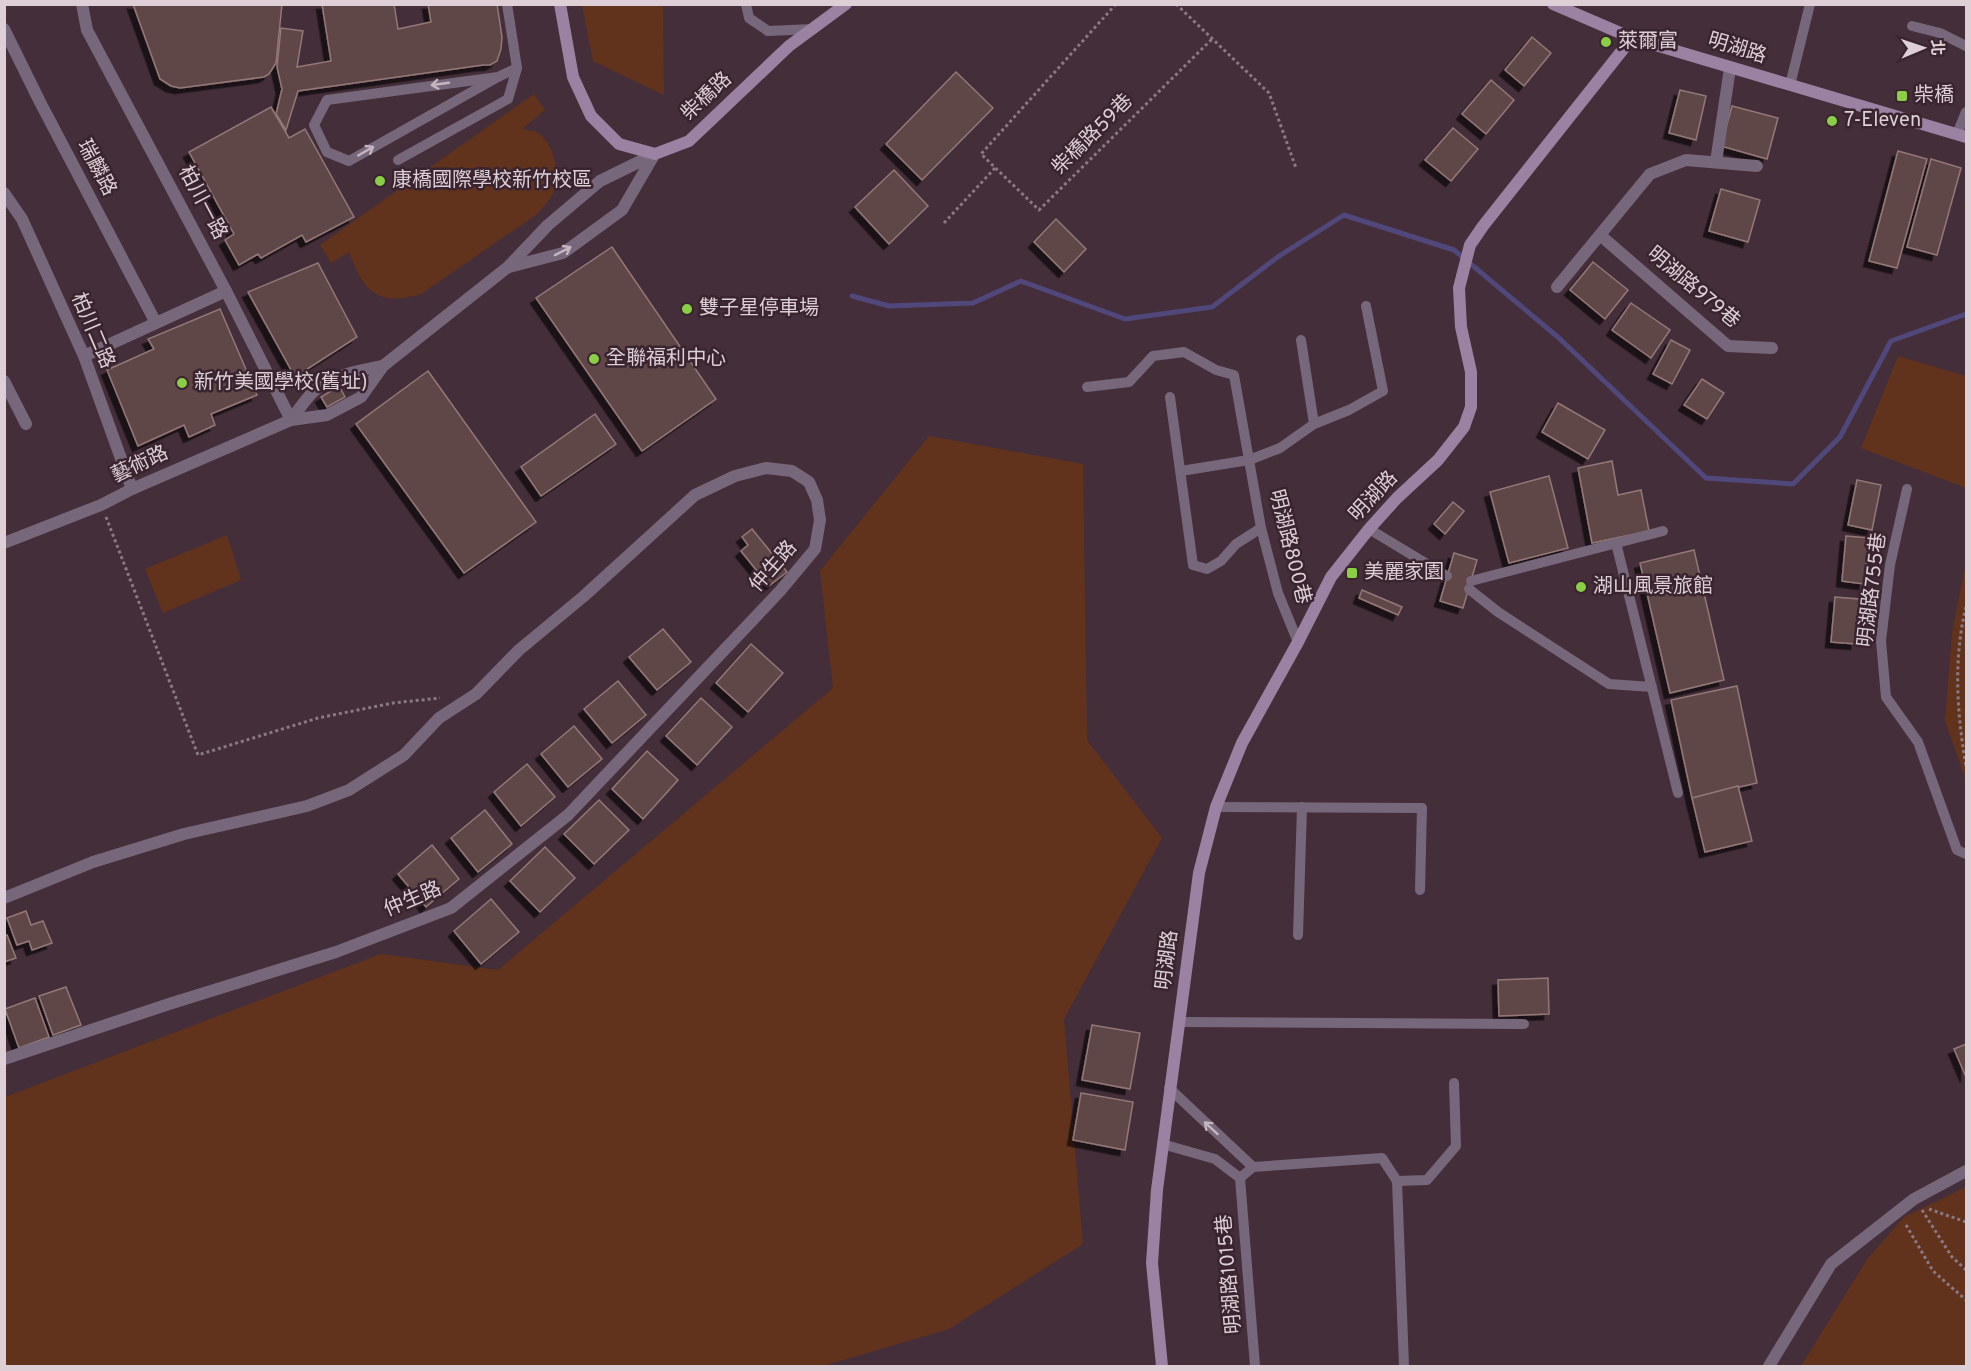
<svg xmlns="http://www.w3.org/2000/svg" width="1971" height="1371" viewBox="0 0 1971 1371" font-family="Overpass,'Noto Sans TC',sans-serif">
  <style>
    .green { fill: #61331d }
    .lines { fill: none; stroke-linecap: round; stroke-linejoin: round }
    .stream { stroke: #50487b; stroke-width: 5 }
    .building { fill: #604647; stroke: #947878; stroke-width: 1.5; filter: url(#shadow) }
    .path { stroke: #8b7982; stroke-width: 3; stroke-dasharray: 3 3; stroke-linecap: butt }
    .lane { stroke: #77677b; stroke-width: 10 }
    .street { stroke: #77677b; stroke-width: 12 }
    .secondary { stroke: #9b82a2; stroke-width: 12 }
    .oneway { stroke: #c4b5be }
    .poi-dot { fill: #8bce46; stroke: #39242f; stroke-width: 2 }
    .labels { text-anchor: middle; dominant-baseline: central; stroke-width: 5; stroke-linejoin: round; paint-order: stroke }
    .poi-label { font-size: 20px; fill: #ddcfd5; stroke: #39242f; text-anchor: start }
    .street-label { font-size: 20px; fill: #ddcfd5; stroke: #39242f }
  </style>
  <defs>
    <filter id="shadow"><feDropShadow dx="-5.5" dy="5.5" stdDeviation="0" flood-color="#0009"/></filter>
  </defs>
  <rect width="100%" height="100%" fill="#442e39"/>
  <g class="green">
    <polygon points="582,5 663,5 664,95 593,61"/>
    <path d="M534 94 545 110 522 129C526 130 532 130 536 132 553 140 560 172 555 188 552 199 543 207 536 215L421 294C377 308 363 290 349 252L331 263 320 245Z"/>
    <polygon points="1898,356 1966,376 1966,488 1861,448"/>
    <polygon points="929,436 1083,464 1087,740 1162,838 1064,1019 1083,1244 949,1329 823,1366 5,1366 5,1097 381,954 498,970 833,688 820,571"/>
    <polygon points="227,535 241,580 163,613 145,569"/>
    <polygon points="1966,563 1966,780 1945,721 1952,632"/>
    <polygon points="1966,1187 1966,1366 1801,1366 1868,1258 1904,1217"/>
  </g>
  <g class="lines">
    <polyline class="stream" points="852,296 889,306 973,303 1021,281 1125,319 1212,307 1279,256 1344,215 1454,250 1559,338 1706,478 1793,484 1840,437 1891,341 1966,314"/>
  </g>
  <g class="building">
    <polygon points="133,4 282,4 276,63 269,74 264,77 180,88 171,86 160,79"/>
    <polygon points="322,4 394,4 398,29 431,22 428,4 497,4 502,37 501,49 497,61 490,65 483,65 298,91 286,130 276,114 282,89 277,67 281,28 303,31 297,67 331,61"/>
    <polygon points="1532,37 1551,53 1524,86 1505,70"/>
    <polygon points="956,72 993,108 922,180 886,144"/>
    <polygon points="1491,80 1514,100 1486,134 1462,114"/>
    <polygon points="1680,90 1706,96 1696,140 1669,133"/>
    <polygon points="1732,106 1778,118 1767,159 1721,146"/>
    <polygon points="271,107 289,138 305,129 354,217 306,242 302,235 261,258 258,254 239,265 225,240 234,234 189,152"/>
    <polygon points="1453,128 1478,149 1451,181 1425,160"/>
    <polygon points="1898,151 1927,159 1897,268 1869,261"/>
    <polygon points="1931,159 1961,168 1937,255 1907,247"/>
    <polygon points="894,170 928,206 889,244 855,207"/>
    <polygon points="1721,189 1760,200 1748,242 1709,231"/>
    <polygon points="1056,219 1086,249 1064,272 1034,242"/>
    <polygon points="612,247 716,399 642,451 536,298"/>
    <polygon points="1593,262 1628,290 1605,319 1570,290"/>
    <polygon points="318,263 357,337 295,377 248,292"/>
    <polygon points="1631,303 1670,330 1651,358 1612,330"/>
    <polygon points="220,309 257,395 211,414 215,425 189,437 184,425 138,446 107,370 154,349 148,339"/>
    <polygon points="1671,340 1690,350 1672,384 1653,374"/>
    <polygon points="428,371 536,522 464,573 356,424"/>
    <polygon points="1702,379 1724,393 1707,419 1684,405"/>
    <polygon points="339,386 345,397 327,407 321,397"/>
    <polygon points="1558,403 1605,430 1588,459 1542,432"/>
    <polygon points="595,414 616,444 541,496 521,467"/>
    <polygon points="1612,461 1618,495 1641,490 1649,531 1592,543 1578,468"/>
    <polygon points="1549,476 1568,548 1509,563 1490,492"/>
    <polygon points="1857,480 1881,485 1872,530 1848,525"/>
    <polygon points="1453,502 1464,511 1445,534 1434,524"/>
    <polygon points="752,529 787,572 769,586 741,551 748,545 742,537"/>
    <polygon points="1846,536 1869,538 1864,584 1842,581"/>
    <polygon points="1694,550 1724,680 1670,693 1640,563"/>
    <polygon points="1454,553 1477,560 1463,608 1440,601"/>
    <polygon points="1362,590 1402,607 1398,615 1359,598"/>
    <polygon points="1835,597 1859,599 1856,644 1831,642"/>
    <polygon points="663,629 691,662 657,690 629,657"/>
    <polygon points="751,644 783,673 748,712 716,683"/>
    <polygon points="618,681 646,715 612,743 584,709"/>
    <polygon points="1737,686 1757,783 1692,798 1671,700"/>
    <polygon points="701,698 732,727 697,765 666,736"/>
    <polygon points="574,726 602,759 568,787 541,754"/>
    <polygon points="647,751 678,780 643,819 612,789"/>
    <polygon points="527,764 555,797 521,826 494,792"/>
    <polygon points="1738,786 1752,841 1705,852 1692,798"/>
    <polygon points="599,800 629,830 594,864 564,834"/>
    <polygon points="485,810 512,844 478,872 451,838"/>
    <polygon points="432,845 459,879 426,907 398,874"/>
    <polygon points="545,847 575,878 540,912 510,881"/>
    <polygon points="491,899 519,932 481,964 454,931"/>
    <polygon points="26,911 31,925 43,921 52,943 32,950 29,941 17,945 7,918"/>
    <polygon points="7,935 16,958 4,962 4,936"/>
    <polygon points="1548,978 1549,1014 1499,1016 1498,980"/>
    <polygon points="66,987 81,1025 53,1035 39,996"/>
    <polygon points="35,998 49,1037 19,1048 5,1009"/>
    <polygon points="1092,1025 1140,1033 1130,1089 1082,1080"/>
    <polygon points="1966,1044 1966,1077 1954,1049"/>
    <polygon points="1081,1093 1133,1102 1125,1150 1073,1140"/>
  </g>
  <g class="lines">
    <g class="path">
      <polyline points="1116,4 981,154 1039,210 1212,39"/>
      <polyline points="1176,4 1269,93 1296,168"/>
      <polyline points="944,223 995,168"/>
      <polyline points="106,517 198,755 318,718 393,703 440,698"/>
      <path d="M1966 607C1953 659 1957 714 1966 766"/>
      <polyline points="1929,1209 1966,1222"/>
      <polyline points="1922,1210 1952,1257 1966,1270"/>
      <polyline points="1906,1225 1933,1271 1966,1300"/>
    </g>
    <g class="lane">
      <polyline points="746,4 749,18 768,31 813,29"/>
      <polyline points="1912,26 1940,33 1966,46"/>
      <polyline points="498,77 327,100 314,125 327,152 349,161 498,77 517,68 507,4"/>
      <polyline points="1790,85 1810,4"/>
      <polyline points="1957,134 1966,112"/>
      <polyline points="398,160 508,99 517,68"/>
      <polyline points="1301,340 1314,424"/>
      <polyline points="1087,387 1129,382 1153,356 1184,352 1216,370 1234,375 1261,528 1278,593 1298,642"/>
      <polyline points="1170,397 1193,565 1207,569 1221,561 1236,544 1261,528"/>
      <polyline points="1181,471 1249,460 1280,448 1314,424 1349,410 1383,391 1366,306"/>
      <polyline points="1907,489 1890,565 1881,641 1886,697 1918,742 1957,850 1966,854"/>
      <polyline points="1369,529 1447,576"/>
      <polyline points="1616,543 1678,793"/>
      <polyline points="1471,581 1663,531"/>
      <polyline points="1469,589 1498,612 1609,684 1652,687"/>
      <polyline points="1216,807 1422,808 1420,890"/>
      <polyline points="1298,935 1302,807"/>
      <polyline points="1179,1022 1524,1024"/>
      <polyline points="1169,1088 1253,1167"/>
      <polyline points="1162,1144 1215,1159 1240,1178 1255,1366"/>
      <polyline points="1240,1178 1253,1167 1382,1158 1397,1181 1404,1366"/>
      <polyline points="1397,1181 1427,1180 1456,1146 1454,1083"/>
    </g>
    <g class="street">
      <polyline points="82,4 87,30 226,291 291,420"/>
      <polyline points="4,29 40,102 156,323"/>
      <polyline points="1716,162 1730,68"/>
      <polyline points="4,193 22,219 84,356 132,489"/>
      <polyline points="1600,235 1728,346 1772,348"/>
      <polyline points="509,267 563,253 622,210 654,155"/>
      <polyline points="1557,287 1650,174 1686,160 1757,166"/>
      <polyline points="84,356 226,291"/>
      <polyline points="4,381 26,424"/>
      <path d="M291 420C298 411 304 401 312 393 331 375 358 371 383 366"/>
      <polyline points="4,543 101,505 132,489 291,420 327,415 361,397 383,366 508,267 548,225 600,181 655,154"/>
      <polyline points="4,898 93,862 184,834 307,806 349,790 404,755 439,718 476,694 519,650 584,596 695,495 735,476 766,468 792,471 809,482 817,500 820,520 815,549 780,591 568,815 451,908 336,952 169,1004 4,1059"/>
      <polyline points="1769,1366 1831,1264 1914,1199 1966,1171"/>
    </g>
    <g class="secondary">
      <polyline points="560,4 573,77 591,116 619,144 655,154 689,141 789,46 846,4"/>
      <polyline points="1553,4 1632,38 1966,137"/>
      <polyline points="1162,1366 1152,1263 1157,1190 1199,873 1216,807 1242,743 1298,642 1331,577 1369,529 1397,498 1438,460 1464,427 1471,407 1471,372 1461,327 1459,288 1470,245 1483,226 1632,38"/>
    </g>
  </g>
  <defs><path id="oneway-shaft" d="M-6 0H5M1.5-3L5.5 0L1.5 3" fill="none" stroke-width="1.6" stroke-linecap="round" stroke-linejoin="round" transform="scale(1.5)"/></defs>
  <g class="oneway">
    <use href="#oneway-shaft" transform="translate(440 84) rotate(172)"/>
    <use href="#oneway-shaft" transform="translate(366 151) rotate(-30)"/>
    <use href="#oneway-shaft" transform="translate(563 251) rotate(-27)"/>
    <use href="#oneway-shaft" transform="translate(1211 1128) rotate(-137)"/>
  </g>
  <g class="poi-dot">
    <circle cx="1606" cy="42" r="6"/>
    <rect x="1896" y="90" width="12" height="12" rx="3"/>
    <circle cx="1832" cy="121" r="6"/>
    <circle cx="380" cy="181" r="6"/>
    <circle cx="687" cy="309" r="6"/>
    <circle cx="594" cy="359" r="6"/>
    <circle cx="182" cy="383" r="6"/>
    <rect x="1346" y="567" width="12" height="12" rx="3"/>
    <circle cx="1581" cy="587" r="6"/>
  </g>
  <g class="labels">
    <g class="poi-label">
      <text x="1618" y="42">萊爾富</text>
      <text x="1914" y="96">柴橋</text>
      <text x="1844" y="121">7-Eleven</text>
      <text x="392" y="181">康橋國際學校新竹校區</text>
      <text x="699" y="309">雙子星停車場</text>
      <text x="606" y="359">全聯福利中心</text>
      <text x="194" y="383">新竹美國學校(舊址)</text>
      <text x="1364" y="573">美麗家園</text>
      <text x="1593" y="587">湖山風景旅館</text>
    </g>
    <g class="street-label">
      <text transform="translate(1737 49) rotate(17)">明湖路</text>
      <text transform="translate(707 97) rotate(-43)">柴橋路</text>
      <text transform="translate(1093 135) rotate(-45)">柴橋路59巷</text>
      <text transform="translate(96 168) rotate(62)">瑞麟路</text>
      <text transform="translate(202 203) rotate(62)">柏川一路</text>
      <text transform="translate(1693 288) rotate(40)">明湖路979巷</text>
      <text transform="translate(92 331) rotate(67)">柏川二路</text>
      <text transform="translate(140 465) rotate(-25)">藝術路</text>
      <text transform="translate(1374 497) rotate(-47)">明湖路</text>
      <text transform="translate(1289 547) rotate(76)">明湖路800巷</text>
      <text transform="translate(774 567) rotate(-49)">仲生路</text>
      <text transform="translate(1873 590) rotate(-83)">明湖路755巷</text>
      <text transform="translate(413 900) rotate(-23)">仲生路</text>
      <text transform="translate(1168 960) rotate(-83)">明湖路</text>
      <text transform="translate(1230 1274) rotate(-95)">明湖路1015巷</text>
    </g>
  </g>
  <rect width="1971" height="1371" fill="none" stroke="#ddcfd5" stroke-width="12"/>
  <g transform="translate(1923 48) rotate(88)" stroke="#39242f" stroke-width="4.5" paint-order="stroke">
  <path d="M0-4.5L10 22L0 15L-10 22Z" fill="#ddcfd5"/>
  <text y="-9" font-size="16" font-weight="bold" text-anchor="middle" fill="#ddcfd5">北</text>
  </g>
</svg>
